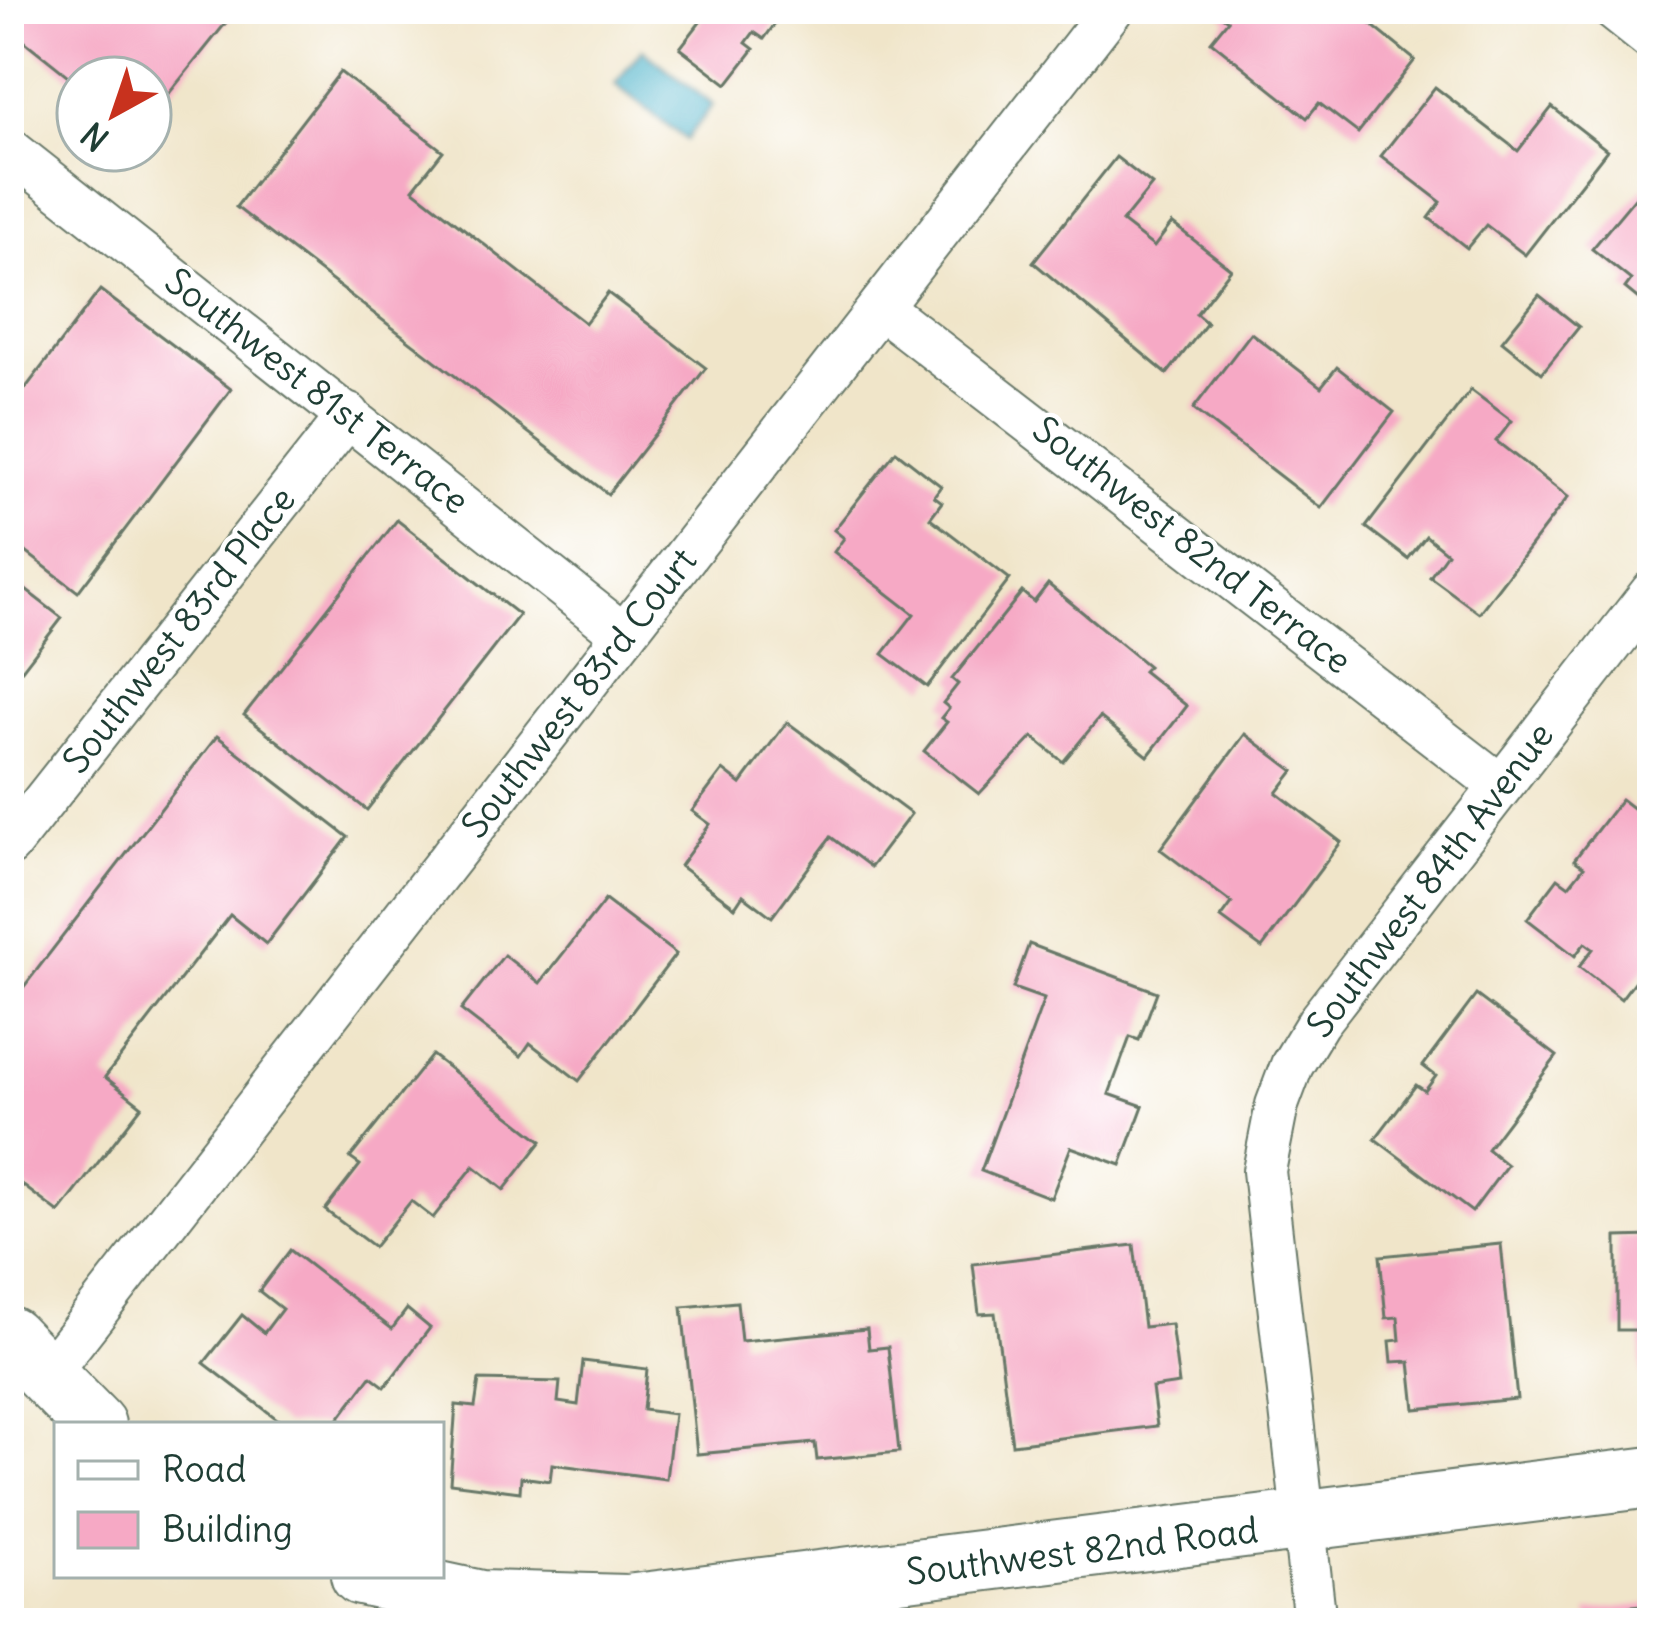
<svg xmlns="http://www.w3.org/2000/svg" width="1661" height="1632" viewBox="0 0 1661 1632" font-family="Delius,sans-serif">
  <style>
    .water { fill: #4ab1c8; stroke: #34777e; stroke-width: 3 }
    .building { fill: #f6a9c5 }
    .lines { fill: none; stroke-linecap: round; stroke-linejoin: round }
    .street-casing { stroke: #687868; stroke-width: 46 }
    .secondary-casing { stroke: #687868; stroke-width: 64 }
    .street { stroke: #fff; stroke-width: 42 }
    .secondary { stroke: #fff; stroke-width: 60 }
    .labels { text-anchor: middle; dominant-baseline: central; stroke-width: 9; stroke-linejoin: round; paint-order: stroke }
    .street-label { font-size: 36px; fill: #1f3d34; stroke: #fff }
  </style>
  <rect width="100%" height="100%" fill="#fff"/>
  <filter id="ink" filterUnits="userSpaceOnUse"><feTurbulence type="fractalNoise" baseFrequency=".00833" numOctaves="2"/><feDisplacementMap in="SourceGraphic" scale="24" xChannelSelector="R" yChannelSelector="G"/><feConvolveMatrix kernelMatrix="1 2 1 2 8 2 1 2 1" color-interpolation-filters="sRGB"/></filter>
  <filter id="wash" filterUnits="userSpaceOnUse"><feTurbulence type="fractalNoise" baseFrequency=".004" numOctaves="4" result="noise"/><feDisplacementMap in="SourceGraphic" scale="48" xChannelSelector="R" yChannelSelector="G"/><feGaussianBlur stdDeviation="2.7" result="paint"/><feColorMatrix in="noise" values="0 0 0 0 0 0 0 0 0 0 0 0 0 0 0 0 0 1.4 0 .05"/><feComposite in="paint" operator="in"/></filter>
  <g filter="url(#wash)">
    <rect width="100%" height="100%" fill="#f0e5c9"/>
    <polygon class="water" points="642,49 713,105 686,140 615,84"/>
    <g id="blocks">
      <g class="building">
        <polygon points="9,9 237,9 150,117 150,78 78,78 78,84 9,29"/>
        <polygon points="702,9 786,9 764,39 754,32 746,43 754,49 727,84 680,48 701,21 696,17"/>
        <polygon points="1227,9 1352,9 1415,60 1358,133 1319,103 1307,118 1211,41 1228,20 1222,16"/>
        <polygon points="340,72 443,151 413,189 585,323 608,293 706,368 608,494 236,207"/>
        <polygon points="1435,87 1518,151 1552,107 1607,150 1525,255 1486,225 1467,248 1429,218 1441,202 1381,156"/>
        <polygon points="1116,157 1152,185 1122,222 1154,247 1172,223 1231,269 1196,314 1207,323 1167,374 1033,262"/>
        <polygon points="1643,188 1652,195 1652,310 1625,288 1631,280 1592,249"/>
        <polygon points="100,290 231,389 78,592 9,539 9,410"/>
        <polygon points="1539,295 1579,327 1542,373 1502,341"/>
        <polygon points="1251,333 1321,387 1337,367 1394,412 1321,508 1193,409"/>
        <polygon points="1471,390 1512,421 1496,441 1568,497 1479,613 1430,577 1447,553 1426,536 1408,559 1366,527"/>
        <polygon points="896,451 941,486 934,496 942,502 930,518 1010,579 927,687 883,654 914,614 834,552 844,538 834,530"/>
        <polygon points="397,520 519,615 367,810 244,715"/>
        <polygon points="9,577 62,618 22,670 9,660"/>
        <polygon points="1048,584 1148,666 1143,671 1187,706 1148,756 1100,717 1063,762 1033,737 979,794 924,751 947,722 941,718 949,708 943,703 958,684 952,679 1022,592 1034,602"/>
        <polygon points="787,722 911,814 871,867 831,837 772,917 743,895 735,907 680,866 710,824 692,811 723,770 741,784"/>
        <polygon points="1245,734 1294,771 1277,793 1341,842 1262,948 1221,918 1232,903 1160,849"/>
        <polygon points="217,736 348,837 266,944 230,915 105,1077 142,1106 59,1213 9,1175 9,1006"/>
        <polygon points="1621,799 1652,823 1652,958 1621,999 1579,967 1593,949 1585,943 1575,956 1527,919 1558,878 1569,886 1584,867 1574,860"/>
        <polygon points="605,900 676,954 579,1081 530,1043 521,1056 461,1010 504,955 540,983"/>
        <polygon points="1029,944 1157,992 1139,1040 1130,1037 1109,1094 1143,1106 1121,1165 1071,1147 1051,1198 981,1171 1044,999 1013,988"/>
        <polygon points="1476,995 1557,1056 1487,1149 1507,1165 1472,1212 1375,1139 1416,1085 1425,1091 1436,1076 1423,1066"/>
        <polygon points="432,1055 542,1141 504,1190 474,1166 433,1218 411,1201 374,1247 325,1210 360,1165 350,1158"/>
        <polygon points="1652,1236 1652,1384 1649,1384 1648,1375 1641,1375 1641,1330 1617,1330 1617,1237"/>
        <polygon points="1501,1244 1517,1399 1415,1409 1410,1361 1392,1362 1390,1341 1400,1340 1398,1317 1386,1318 1380,1256"/>
        <polygon points="1134,1245 1144,1327 1171,1324 1179,1384 1152,1388 1157,1426 1012,1444 995,1313 979,1314 973,1264"/>
        <polygon points="290,1250 392,1329 407,1309 430,1328 385,1387 371,1376 334,1425 285,1425 204,1363 242,1315 264,1333 282,1309 259,1291"/>
        <polygon points="737,1302 741,1341 867,1329 869,1349 888,1347 899,1452 817,1460 815,1443 697,1454 682,1307"/>
        <polygon points="583,1361 647,1369 643,1410 674,1414 666,1479 552,1464 550,1481 521,1477 520,1492 450,1483 456,1405 475,1407 479,1380 560,1382 558,1402 578,1405"/>
        <polygon points="1650,1604 1652,1623 1589,1623 1588,1611"/>
      </g>
    </g>
  </g>
  <g filter="url(#ink)">
    <use href="#blocks" fill-opacity="0" stroke="#687868" stroke-width="3"/>
    <g class="lines">
      <defs>
        <g id="street">
          <polyline points="1613,9 1652,40"/>
          <polyline points="9,149 624,635"/>
          <polyline points="880,307 1501,786"/>
          <polyline points="9,845 349,415"/>
          <polyline points="46,1376 1112,9"/>
          <polyline points="1315,1623 1264,1171 1277,1105 1292,1065 1318,1022 1652,592"/>
        </g>
        <g id="secondary">
          <polyline points="9,1337 95,1425"/>
          <polyline points="361,1575 481,1601 627,1605 1652,1477"/>
        </g>
      </defs>
      <use href="#street" class="street-casing"/>
      <use href="#secondary" class="secondary-casing"/>
      <use href="#street" class="street"/>
      <use href="#secondary" class="secondary"/>
    </g>
  </g>
  <g class="labels">
    <g class="street-label">
      <text transform="translate(317 391) rotate(38)">Southwest 81st Terrace</text>
      <text transform="translate(1192 545) rotate(38)">Southwest 82nd Terrace</text>
      <text transform="translate(179 630) rotate(-52)">Southwest 83rd Place</text>
      <text transform="translate(579 693) rotate(-52)">Southwest 83rd Court</text>
      <text transform="translate(1430 880) rotate(-53)">Southwest 84th Avenue</text>
      <text transform="translate(1082 1551) rotate(-7)">Southwest 82nd Road</text>
    </g>
  </g>
  <rect width="1661" height="1632" fill="none" stroke="#fff" stroke-width="48"/>
  <rect x="54" y="1422" width="390" height="156" fill="#ffffff" stroke="#a5b1ae" stroke-width="3"/>
  <rect x="78" y="1461" width="60" height="18" fill="#ffffff" stroke="#a5b1ae" stroke-width="3"/>
  <text x="162" y="1482" font-size="36" fill="#1f3d34">Road</text>
  <rect x="78" y="1512" width="60" height="36" fill="#f6a9c5" stroke="#a5b1ae" stroke-width="3"/>
  <text x="162" y="1542" font-size="36" fill="#1f3d34">Building</text>
  <g transform="translate(114 114) rotate(220)"><circle r="57" fill="#ffffff" stroke="#a5b1ae" stroke-width="3"/>
  <path d="M0-9L21 45L0 30L-21 45Z" fill="#c8321e"/>
  <text y="-18" font-size="33" font-weight="bold" text-anchor="middle" fill="#1f3d34">N</text>
  </g>
</svg>
